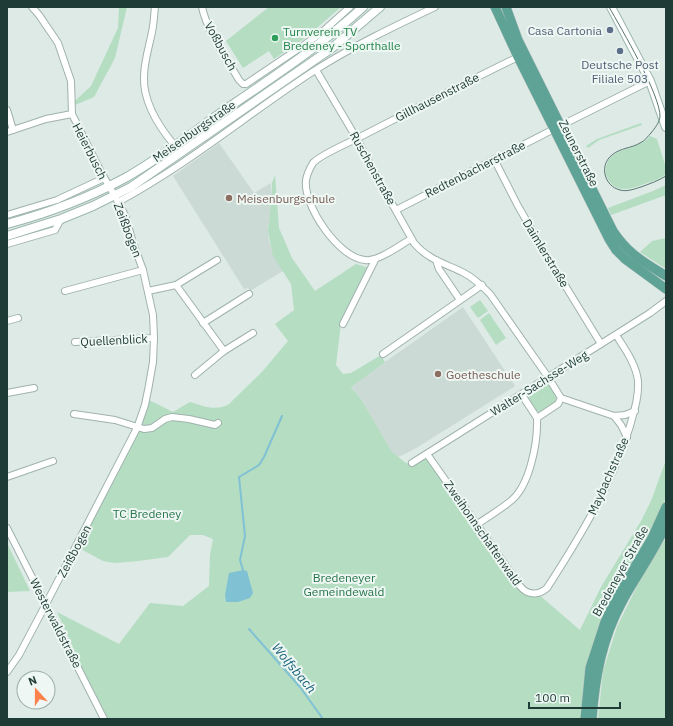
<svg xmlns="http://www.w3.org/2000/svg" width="673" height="726" viewBox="0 0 673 726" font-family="'IBM Plex Sans',sans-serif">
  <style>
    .built { fill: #cbdad5 }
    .green { fill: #b4ddc2 }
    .water { fill: #81c1d4 }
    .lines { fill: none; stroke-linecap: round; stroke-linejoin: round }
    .stream { stroke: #81c1d4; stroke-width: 2 }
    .street-casing { stroke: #a0b2ad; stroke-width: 8 }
    .secondary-casing { stroke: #9cb7af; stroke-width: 10 }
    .primary-casing { stroke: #bcc4c2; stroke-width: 10 }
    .street { stroke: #fff; stroke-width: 6 }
    .secondary { stroke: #fff; stroke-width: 8 }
    .primary { stroke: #5fa397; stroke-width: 9 }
    .tram { stroke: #587771; stroke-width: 1 }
    .service-dot { fill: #5c6f8a; stroke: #eef7f3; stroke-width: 1.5 }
    .leisure-dot { fill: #2e9e5b; stroke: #eef7f3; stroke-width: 1.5 }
    .education-dot { fill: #8d6e63; stroke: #eef7f3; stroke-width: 1.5 }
    .labels { text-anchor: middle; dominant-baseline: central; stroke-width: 4; stroke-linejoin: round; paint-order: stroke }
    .service-label { font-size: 12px; fill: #4e5e75; stroke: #eef7f3; text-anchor: end }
    .leisure-label { font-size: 12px; fill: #27864d; stroke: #eef7f3; text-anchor: start }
    .street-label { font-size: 12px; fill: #1e3b35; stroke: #eef7f3 }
    .education-label { font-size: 12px; fill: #785e54; stroke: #eef7f3; text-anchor: start }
    .park-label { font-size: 12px; fill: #26744a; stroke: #eef7f3 }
    .water-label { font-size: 13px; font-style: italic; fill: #15617a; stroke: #eef7f3 }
  </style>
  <rect width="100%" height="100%" fill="#ddeae6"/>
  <g class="built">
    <polygon points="219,143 254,193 271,183 271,203 268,231 269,241 274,256 283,271 250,291 248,288 244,289 173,176"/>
    <polygon points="463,307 515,386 418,447 407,453 398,457 392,452 361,399 351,386"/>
  </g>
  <g class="green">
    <polygon points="119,7 127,7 115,58 94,97 75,105 75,101 91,86 118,28"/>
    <polygon points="269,7 341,7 305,38 274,59 269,51 243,68 226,41"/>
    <polygon points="641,123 642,125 599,140 588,148 586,146 597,139"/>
    <path d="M650 136 657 139 666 168V174C660 179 654 181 647 183 634 188 617 195 608 179 605 174 605 167 608 161 616 147 639 150 650 136Z"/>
    <path d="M275 175 279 228 292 258 315 291 356 264 369 268 341 323 336 365 343 374 351 373 381 355 385 362 351 387 361 399 392 452 406 463 412 464 427 455 519 587 538 594 580 630 601 587 641 521 651 501 666 460V496L663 506 649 536 606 609 587 663 581 719H107L106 714 86 676 57 612 119 644 150 603 183 606 209 586 210 555 213 539 203 535H190L168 557 138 561 115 563 103 561 77 547 147 399 173 412 190 402C204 406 213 411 228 405L262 372 288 341 275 324 294 310 291 284 273 256 268 231 271 203 272 183Z"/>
    <polygon points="666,185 666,195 611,215 608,208 653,191"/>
    <polygon points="666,238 666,269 640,252 652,241"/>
    <polygon points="480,300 488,311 478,318 470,307"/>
    <polygon points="489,313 506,338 496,345 480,320"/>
    <path d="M549 384C552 388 557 393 556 398 556 405 543 414 537 411 532 409 529 402 527 398Z"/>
    <polygon points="666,538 666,719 598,719 603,671 617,627 640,580"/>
    <polygon points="7,543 30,591 7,592"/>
  </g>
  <polygon class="water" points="243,570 247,571 253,593 250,598 238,602 226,602 225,595 229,573"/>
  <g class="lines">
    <g class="stream">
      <polyline points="243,570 240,560 245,536 239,477 259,465 264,457 282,416"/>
      <polyline points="249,629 300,687 323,719"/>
    </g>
    <defs>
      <g id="street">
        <path d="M155 7C154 15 154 23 152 32 149 47 144 62 144 77 143 103 159 127 175 146"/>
        <path d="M202 7C206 29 228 61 239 80L243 84H246L304 45 321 33 350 7"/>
        <path d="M316 70 357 139 372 168 414 243C427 259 446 264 464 273 474 278 482 286 490 294L548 377 561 398 558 404 537 418 522 395"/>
        <polyline points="7,110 13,130"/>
        <polyline points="560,126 650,81"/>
        <polyline points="7,132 46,119 72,114"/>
        <polyline points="494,159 518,206 547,256 601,344"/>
        <path d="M118 202C189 164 250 112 317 69 355 45 395 26 435 7"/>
        <polyline points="396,210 554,129"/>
        <polyline points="7,215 57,200 104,178"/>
        <path d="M411 239C400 245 378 262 365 260 339 258 303 206 306 180 307 174 310 168 313 163 320 155 348 143 358 138 411 111 464 83 518 57"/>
        <polyline points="7,244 55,230 61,219"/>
        <polyline points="436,260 439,269 460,300"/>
        <polyline points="176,285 224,351"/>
        <polyline points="65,291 143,270"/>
        <polyline points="148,291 176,285 217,260"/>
        <polyline points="7,321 18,318"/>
        <polyline points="203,323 249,294"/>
        <polyline points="343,324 375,260"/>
        <polyline points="75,342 154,338"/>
        <polyline points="383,354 482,285"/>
        <polyline points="195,375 224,351 253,333"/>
        <polyline points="7,393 34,388"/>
        <polyline points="561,398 614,416 625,415 635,411"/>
        <polyline points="74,414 115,420 144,429 152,428 165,419 172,417 189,419 215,425 218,423"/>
        <polyline points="614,416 621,425 627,437"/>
        <path d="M427 454 520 586C527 595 538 596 547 588 580 537 612 484 630 426 634 411 639 397 638 381 636 364 625 349 616 335"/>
        <polyline points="412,463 650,313 666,301"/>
        <polyline points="7,477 53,461"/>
        <path d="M476 525C488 517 501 509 512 500 530 484 538 442 537 418"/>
        <polyline points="7,528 104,719"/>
        <polyline points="7,672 19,655 46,604 137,428 145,405 149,385 153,362 154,338 153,315 143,270 133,243 126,218 121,207 101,172 72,114 71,81 58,43 39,15 32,7"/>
      </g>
      <g id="secondary">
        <polyline points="611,7 650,81 666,127"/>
        <path d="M7 224C48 213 88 198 125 178 164 156 198 128 235 103 279 73 324 43 363 7"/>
        <polyline points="7,236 61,219 93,206 131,187 332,48 380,7"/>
      </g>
      <g id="primary">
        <polyline points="495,7 518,57 609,239 616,250 625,259 666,289"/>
        <path d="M506 7 518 40 613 231C628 254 644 262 666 276"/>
        <polyline points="585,719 590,668 605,622 616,598 652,538 666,507"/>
        <path d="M592 719C595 677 602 639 622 602 636 576 654 552 666 525"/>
      </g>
    </defs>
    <use href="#street" class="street-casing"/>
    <use href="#secondary" class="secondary-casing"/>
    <use href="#primary" class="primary-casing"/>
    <use href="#street" class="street"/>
    <use href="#secondary" class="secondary"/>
    <use href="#primary" class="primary"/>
    <path class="tram" d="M609 7C621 28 661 96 660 117 659 123 655 128 651 133 648 136 645 141 640 143 632 148 620 148 612 155 599 165 604 186 620 190 627 192 634 189 641 187 649 184 658 181 666 176"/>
  </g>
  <g class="service-dot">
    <circle cx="610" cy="30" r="4"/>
    <circle cx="620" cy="51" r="4"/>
  </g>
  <circle class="leisure-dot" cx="275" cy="38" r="4"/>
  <g class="education-dot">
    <circle cx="229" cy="198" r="4"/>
    <circle cx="438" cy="374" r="4"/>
  </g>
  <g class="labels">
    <g class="service-label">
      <text x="602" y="30">Casa Cartonia</text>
      <text x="620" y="64" text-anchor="middle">Deutsche Post<tspan x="620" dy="14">Filiale 503</tspan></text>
    </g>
    <g class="leisure-label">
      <text x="283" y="31">Turnverein TV<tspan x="283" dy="14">Bredeney - Sporthalle</tspan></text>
    </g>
    <g class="street-label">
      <text transform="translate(221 46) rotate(61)">Voßbusch</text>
      <text transform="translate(437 97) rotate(-27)">Gillhausenstraße</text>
      <text transform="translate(194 131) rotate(-35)">Meisenburgstraße</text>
      <text transform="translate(90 151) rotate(63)">Heierbusch</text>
      <text transform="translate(579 153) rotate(63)">Zeunerstraße</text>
      <text transform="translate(373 168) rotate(61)">Ruschenstraße</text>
      <text transform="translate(475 169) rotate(-27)">Redtenbacherstraße</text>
      <text transform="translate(128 230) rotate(69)">Zeißbogen</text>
      <text transform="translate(546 253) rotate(59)">Daimlerstraße</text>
      <text transform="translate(114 340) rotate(-3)">Quellenblick</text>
      <text transform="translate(539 383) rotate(-32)">Walter-Sachsse-Weg</text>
      <text transform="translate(608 476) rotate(-66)">Maybachstraße</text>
      <text transform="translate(483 533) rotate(55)">Zweihonnschaftenwald</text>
      <text transform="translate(74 551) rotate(-62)">Zeißbogen</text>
      <text transform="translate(620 571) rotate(-61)">Bredeneyer Straße</text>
      <text transform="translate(56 623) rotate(63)">Westerwaldstraße</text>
    </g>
    <g class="education-label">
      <text x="237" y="198">Meisenburgschule</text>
      <text x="446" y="374">Goetheschule</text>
    </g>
    <g class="park-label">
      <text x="147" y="513">TC Bredeney</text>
      <text x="344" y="577">Bredeneyer<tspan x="344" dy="14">Gemeindewald</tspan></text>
    </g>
    <g class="water-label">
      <text transform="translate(294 668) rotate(50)">Wolfsbach</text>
    </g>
  </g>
  <rect width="673" height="726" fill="none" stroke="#1e3b35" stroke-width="16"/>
  <g transform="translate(36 690) rotate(339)"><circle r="19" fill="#eef7f3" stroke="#9baca7"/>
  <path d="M0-3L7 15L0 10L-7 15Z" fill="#fb834b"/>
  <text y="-6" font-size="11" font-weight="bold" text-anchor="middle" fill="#1e3b35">N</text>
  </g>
  <path d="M529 702v6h91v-6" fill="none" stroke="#1e3b35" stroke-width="2"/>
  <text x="535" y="702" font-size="12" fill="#1e3b35" stroke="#eef7f3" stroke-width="3" paint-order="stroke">100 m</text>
</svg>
